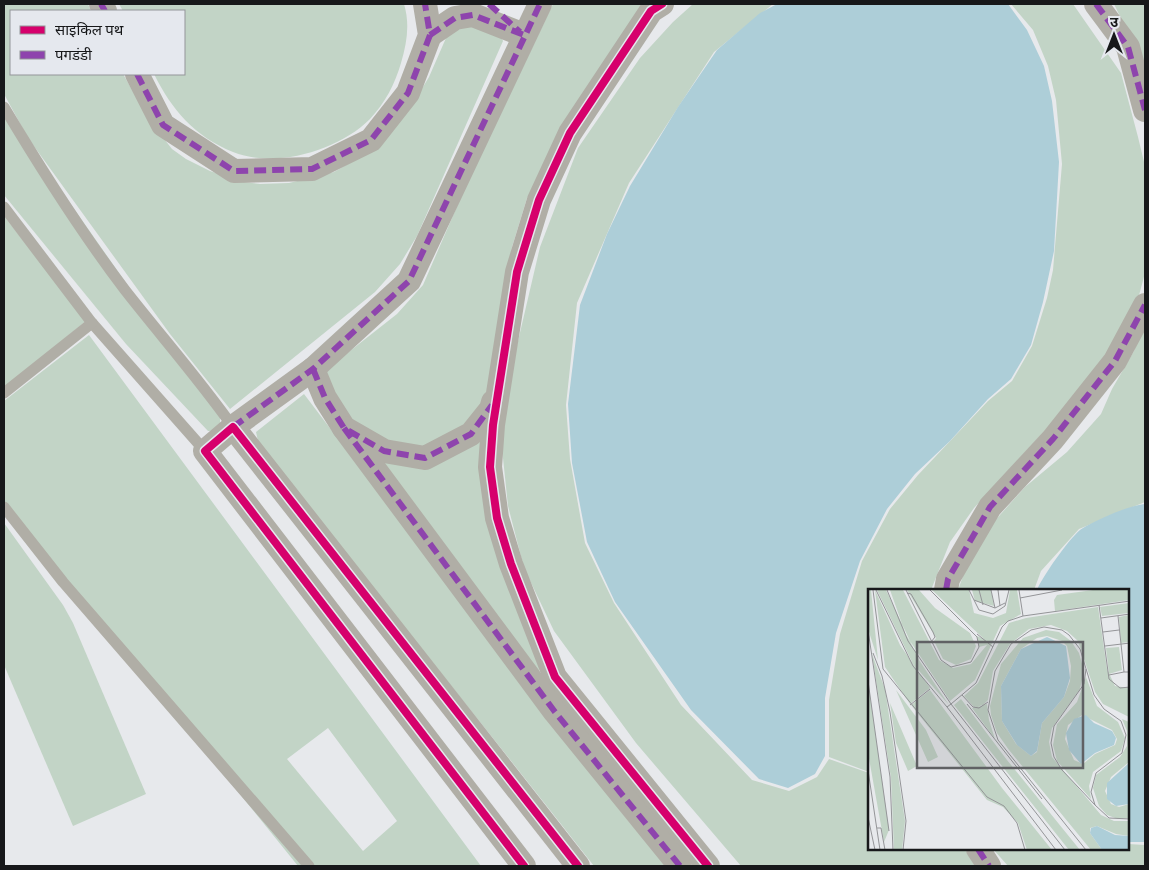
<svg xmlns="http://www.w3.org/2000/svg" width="1149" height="870" viewBox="0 0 1149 870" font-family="'Exo 2','Noto Sans Devanagari',sans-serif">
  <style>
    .green { fill: #c2d4c6; fill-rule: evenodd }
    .water { fill: #adced8 }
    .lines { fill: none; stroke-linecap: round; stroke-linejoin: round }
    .lane { stroke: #b0aea6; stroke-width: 11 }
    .street { stroke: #b0aea6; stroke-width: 24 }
    .quiet { stroke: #8e44ad; stroke-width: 6; stroke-dasharray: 12 6; stroke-linecap: butt }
    .cycleway-casing { stroke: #e5e8ee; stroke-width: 11 }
    .cycleway { stroke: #d6006c; stroke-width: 8 }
    .inset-road { fill: none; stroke: #949598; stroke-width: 1 }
    .view { fill: #606164; fill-opacity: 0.15; stroke: #606164; stroke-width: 2.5 }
    .inset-edge { fill: none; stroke: #17181a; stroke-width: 2.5 }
  </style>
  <rect width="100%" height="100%" fill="#e7e9ec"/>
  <g class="green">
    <polygon points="4,4 88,4 91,11 11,11 11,74 123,74 150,121 172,149 186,159 210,171 244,182 260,184 289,183 334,172 371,151 412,105 429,77 446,38 469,21 500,34 503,41 417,236 400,264 375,292 230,409 170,334 28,138 4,94"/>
    <path d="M119 4H404C410 24 407 43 401 63 395 84 385 103 370 119 338 151 275 169 233 152 194 136 172 110 154 74H184V11H123Z"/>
    <polygon points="553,4 653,4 527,198 512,247 486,401 469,423 422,449 395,449 351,422 322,376 336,362 397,314 423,285 465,188"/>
    <polygon points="693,4 773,4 714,52 629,183 577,303 566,405 570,459 585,543 614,603 681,705 752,780 789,791 817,777 829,759 869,773 869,849 965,849 975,866 741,866 636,743 554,631 524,568 508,506 501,439 508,384 540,247 578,148 640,58 673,22"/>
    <polygon points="1011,4 1073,4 1121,73 1138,137 1145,166 1145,273 1138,299 1113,356 974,508 950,542 931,590 869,590 869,772 829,757 829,700 840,634 862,561 890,509 918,475 988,401 1012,381 1032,346 1047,298 1053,270 1062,164 1056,100 1048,66 1033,30"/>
    <polygon points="1114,4 1145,4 1145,88 1134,45"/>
    <polygon points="4,109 220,417 220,431 208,431 126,344 4,195"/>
    <polygon points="4,216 86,321 4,388"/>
    <polygon points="1145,322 1145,502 1079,529 1041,571 1034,590 958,590 967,565 991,525 1025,487 1067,452 1101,414 1112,389 1134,351"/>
    <path d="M89 335 481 866H298L4 502V401ZM328 728 397 821 363 851 287 759Z"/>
    <path d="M304 394 622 813 666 866H594C483 724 368 584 258 441L256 432Z"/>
    <polygon points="480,428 540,669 539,672 381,471 381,453 394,457"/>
    <polygon points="4,523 63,605 73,623 146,794 73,826 4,665"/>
    <polygon points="1128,844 1145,845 1145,866 1008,866 993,849 1128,849"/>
  </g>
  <g class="water">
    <polygon points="777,4 1008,4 1027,30 1044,66 1052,101 1059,162 1054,251 1043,302 1031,345 1011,379 988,399 950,441 915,474 887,509 860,561 836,633 825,698 825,756 815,774 788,788 759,779 691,710 615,602 587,542 572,463 568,404 580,305 607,234 630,186 678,107 717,50 760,13"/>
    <path d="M1145 504V842H1128V590H1037C1042 577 1069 539 1080 530 1093 521 1130 505 1145 504Z"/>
  </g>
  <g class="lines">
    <g class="lane">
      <path d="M4 107C41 169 81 232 125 290 161 336 199 379 233 427"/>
      <polyline points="4,207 92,323 205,451"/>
      <polyline points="4,393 92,323"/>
      <polyline points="4,507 63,582 309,866"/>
    </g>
    <g class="street">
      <polyline points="101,4 105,11"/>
      <polyline points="662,4 651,11 570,133 539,200 517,272 493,425 490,467 497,518 511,564 555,677 708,866"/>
      <polyline points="1096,4 1128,47 1145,110"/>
      <polyline points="430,35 455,18 473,15 524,35"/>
      <polyline points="137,74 163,125 234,171 312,169 371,140 408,93 430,35 425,4"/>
      <polyline points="313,369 325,398 344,428 384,451 425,458 471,434 491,409 493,402"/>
      <polyline points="233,427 313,369 409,281 540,4"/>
      <polyline points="344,428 555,712 680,866"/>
      <polyline points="946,590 948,579 990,507 1053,439 1115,361 1145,305"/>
      <polyline points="978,849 989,866"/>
      <polyline points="524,866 205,451 233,427 578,866"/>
    </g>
    <g class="quiet">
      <polyline points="101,4 105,11"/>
      <polyline points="489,4 520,32"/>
      <polyline points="1096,4 1128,47 1145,110"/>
      <polyline points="430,35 455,18 473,15 524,35"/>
      <polyline points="137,74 163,125 234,171 312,169 371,140 408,93 430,35 425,4"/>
      <polyline points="313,369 325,398 344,428 384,451 425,458 471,434 492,405"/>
      <polyline points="233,427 313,369 409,281 540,4"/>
      <polyline points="344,428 555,712 680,866"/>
      <polyline points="946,590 948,579 990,507 1053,439 1115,361 1145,305"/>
      <polyline points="978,849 989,866"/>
    </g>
    <defs>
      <g id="cycleway">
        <polyline points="662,4 651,11 570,133 539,200 517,272 493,425 490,467 497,518 511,564 555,677 708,866"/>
        <polyline points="524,866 205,451 233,427 578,866"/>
      </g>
    </defs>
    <use href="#cycleway" class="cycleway-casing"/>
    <use href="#cycleway" class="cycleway"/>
  </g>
  <g transform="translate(868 589)">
    <rect width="261" height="261" fill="#e7e9ec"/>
    <path d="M0 1H3L10 71 1 43ZM7 1 32 56 62 99 42 115 17 78ZM9 1H18L51 71 81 116 45 75ZM22 1H35L71 71 85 79 103 75 119 56 111 58 109 47 116 50 64 1H101L106 24 125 29 138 24 142 1H149L153 25 132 37 107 91 82 112 38 46ZM39 1H51L67 19 102 44 108 57 103 70 88 76 75 70 66 52 68 49ZM104 1H123L126 17 107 12ZM225 1H261V11L187 22 186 11 189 6ZM261 14V24L234 27 232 18ZM230 18 239 80 247 97 261 99V128L235 115 227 103 210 52 199 42 183 36 161 40 142 55 125 82 120 111 114 117 106 118 96 107 110 94 141 34 158 29ZM261 26V53L253 54 251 28ZM178 41 191 43 203 52 211 64 216 82 212 100 184 139 181 153 184 168 233 226 246 232H261V247L248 245 229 237 222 239V244L234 261H223L141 161 129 144 123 126 122 117 133 75 155 49ZM179 47 194 52 199 57 203 77 202 92 196 108 174 134 169 163 163 167 148 155 134 132 133 97 153 60 169 49ZM251 58 254 81 241 85 238 59ZM4 65 17 100 37 232 34 261H26L23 189ZM218 88 229 117 250 133 257 149 253 162 225 183 221 197 223 210 189 172 185 156 189 135 209 113ZM214 126 244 141 249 150 247 156 227 165 215 175 206 171 197 150 200 136ZM0 92 21 241 16 253 0 164ZM28 101 58 141 70 168 60 173ZM62 101 134 199 184 261H159L150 234 135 218 119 211 43 116ZM93 110 139 171 212 261H201L134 177 86 116ZM22 114 49 177 40 182 28 154ZM119 115 121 131 127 150 104 119ZM254 130 261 133V173L243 188 237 202 243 215 251 218 261 215V229L250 230 239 226 231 217 225 199 228 186 252 168 259 157V142Z" fill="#c2d4c6" fill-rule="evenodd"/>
    <path d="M179 48 198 57 202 89 196 108 174 134 169 162 163 167 149 156 134 132 133 97 153 60ZM218 126 226 134 244 142 248 149 246 156 227 164 213 175 201 161 198 144 206 130ZM261 174V215L248 217 239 210V194ZM229 237 247 246 261 247V261H234L222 244 223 239Z" fill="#adced8"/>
    <path class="inset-road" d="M5 1 15 80 119 208 136 217 149 234 157 261M8 1 45 77 79 118M19 1 40 52 83 115 108 94 134 38 140 32 155 27 262 12M38 1 73 71 83 78 103 73 111 58 109 48 62 1M101 1 111 21 125 25 137 17 141 1M111 1 115 16M123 1 127 19M130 1 132 17M151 1 155 27M39 4 43 5 65 43 67 48 63 53M152 9 194 1M106 11 127 19 137 14M231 16 241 90 252 99 262 98M250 27 256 83H262M233 29 262 25M0 41 22 188 25 261M235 43 251 41M109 45 125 58M237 57 262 54M5 64 14 87 22 123 38 232 35 261M218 80 216 95 186 137 183 154 186 168 194 181 227 216 223 203 228 184 254 164 258 146 253 132 236 120 226 106 212 60 201 46 194 41 176 38 163 41 143 55 127 82 120 121 130 151 218 261M241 86 256 83M0 92 21 242M94 106 105 118 111 119 120 113M99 115 174 210M42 116 62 100M0 181 12 261M227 216 241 229 262 230M0 228 7 261M9 239H13L17 261M188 261 79 118 83 115 197 261"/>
    <path class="view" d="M49 53H215V179H49Z"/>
    <rect width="261" height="261" class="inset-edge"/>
  </g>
  <rect width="1149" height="870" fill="none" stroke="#17181a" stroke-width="10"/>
  <rect x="10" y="10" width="175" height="65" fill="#e5e8ee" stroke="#939599"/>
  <rect x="20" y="26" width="25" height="8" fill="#d6006c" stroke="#939599"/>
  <text x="55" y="35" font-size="15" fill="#17181a">साइकिल पथ</text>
  <rect x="20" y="51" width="25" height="8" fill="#8e44ad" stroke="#939599"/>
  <text x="55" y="60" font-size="15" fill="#17181a">पगडंडी</text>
  <g transform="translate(1114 35)" stroke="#e5e8ee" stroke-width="4" paint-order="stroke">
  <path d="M0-4L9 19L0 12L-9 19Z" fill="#17181a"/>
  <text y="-8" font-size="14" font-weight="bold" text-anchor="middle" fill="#17181a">उ</text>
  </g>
</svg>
